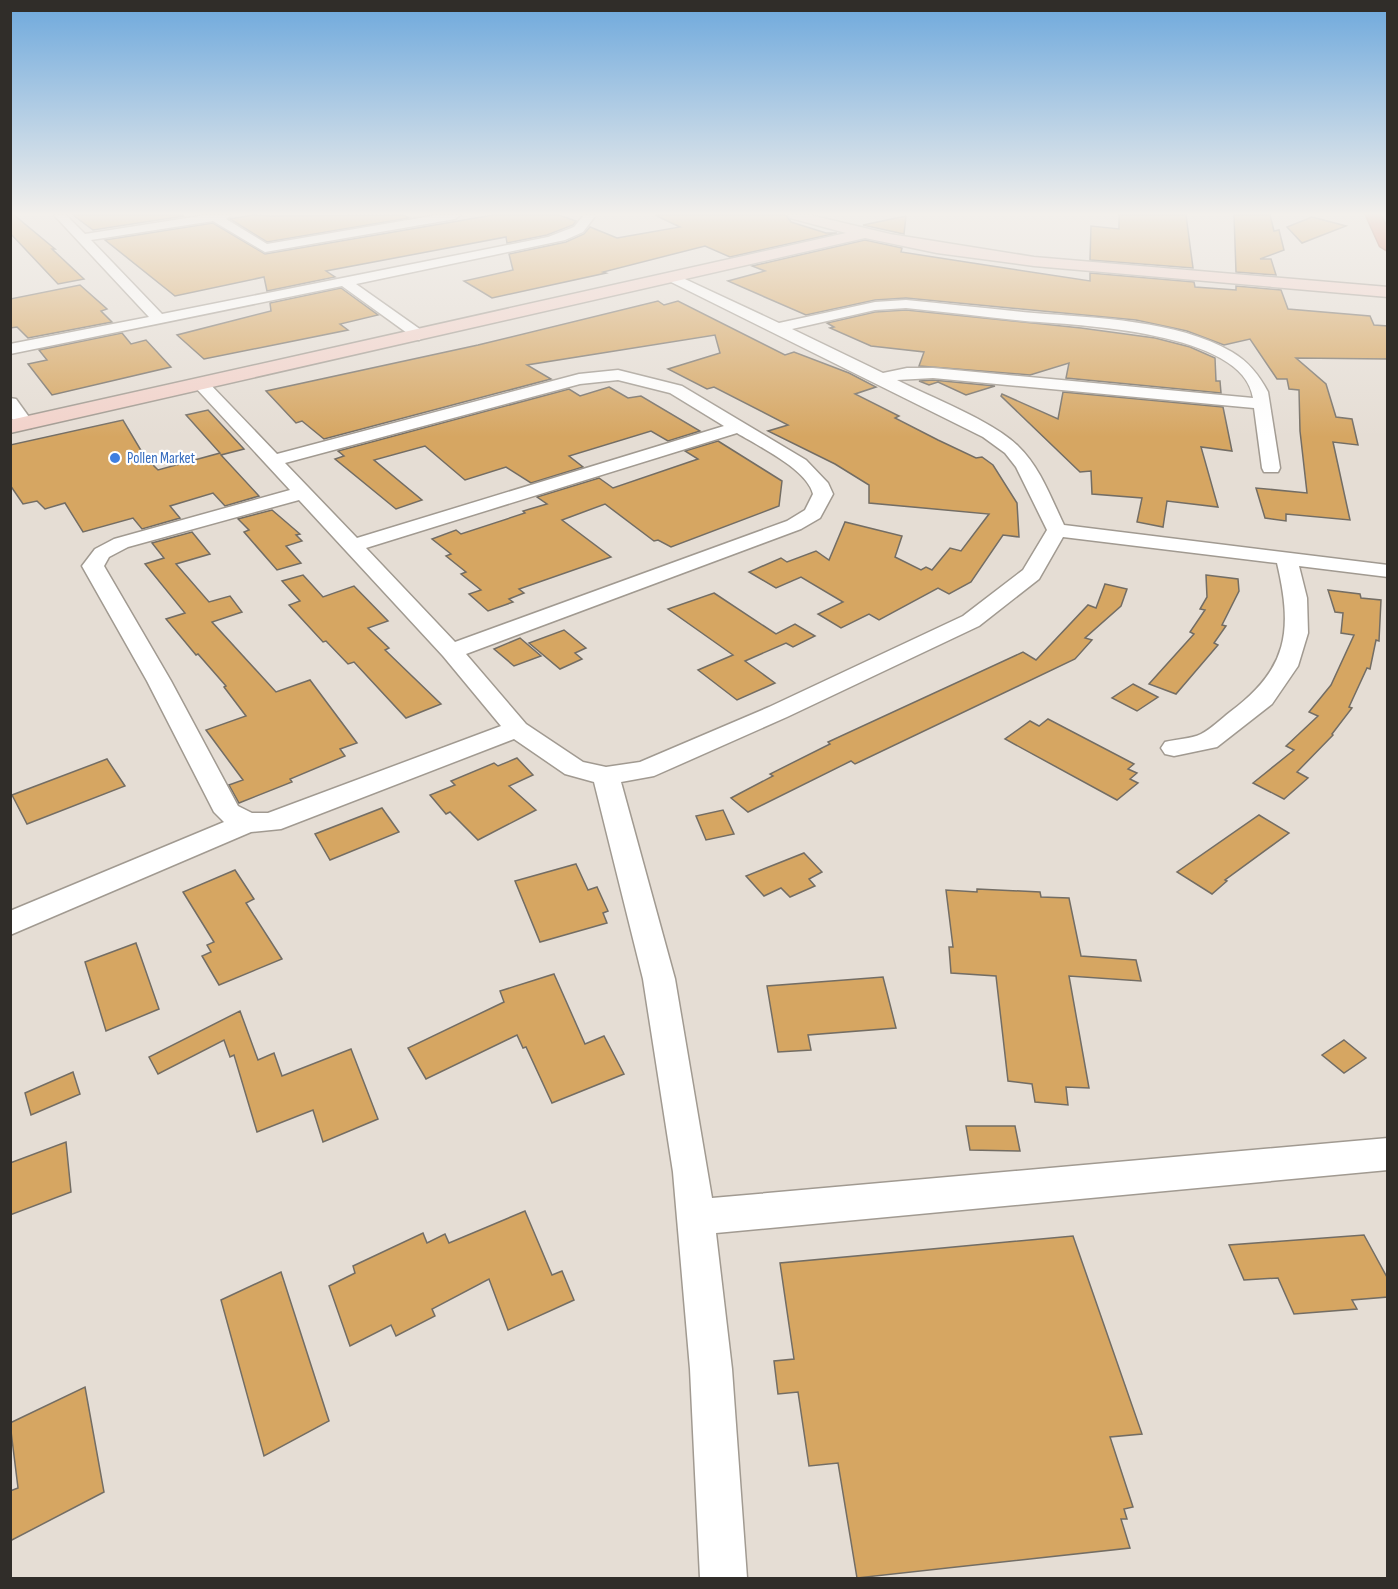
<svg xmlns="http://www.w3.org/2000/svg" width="1398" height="1589" viewBox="0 0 1398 1589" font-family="'Sofia Sans Condensed',sans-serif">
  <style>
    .building { fill: #d6a662; stroke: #736d64; stroke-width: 1.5 }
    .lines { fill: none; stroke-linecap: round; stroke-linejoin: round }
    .street-casing { stroke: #a19a91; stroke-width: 3 }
    .secondary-casing { stroke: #a19a91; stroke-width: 3 }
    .highway-casing { stroke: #9b5341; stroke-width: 3 }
    .street { fill: #fff; fill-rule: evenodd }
    .secondary { fill: #f2d2ca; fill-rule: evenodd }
    .highway { fill: #d5684e; fill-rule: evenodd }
    .shop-dot { fill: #3f7fe0; stroke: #fff; stroke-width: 2 }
    .labels { text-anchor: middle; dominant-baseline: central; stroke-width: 4.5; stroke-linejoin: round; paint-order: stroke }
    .far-shop-label { font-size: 15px; fill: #366cbe; stroke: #fff; text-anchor: start }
  </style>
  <rect width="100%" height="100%" fill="#e5ddd4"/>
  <g class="building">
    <polygon points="10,215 14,215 55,249 52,249 84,279 58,284 10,233"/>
    <polygon points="73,215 183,215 184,216 93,230"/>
    <polygon points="253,215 270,216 403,215 409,218 267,242 230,219"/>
    <polygon points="493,215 559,215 576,221 573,225 547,235 507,243 506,237 326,271 335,277 267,291 264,277 175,296 105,240 213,223 265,254"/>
    <polygon points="655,215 786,215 791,222 826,233 837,233 730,257 705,246 603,272 606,273 492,298 464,281 513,270 509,254 566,242 584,234 590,227 617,238 680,227"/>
    <polygon points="1119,215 1186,215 1193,268 1090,260 1091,226 1119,229"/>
    <polygon points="1234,215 1270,215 1274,231 1279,230 1284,250 1260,259 1271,259 1276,275 1236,272"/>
    <polygon points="906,216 904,234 863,225"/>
    <polygon points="1312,217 1346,226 1302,243 1287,227"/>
    <polygon points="865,240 902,248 901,252 1090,281 1090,273 1194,282 1195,287 1236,290 1236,286 1281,290 1288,309 1370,316 1374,325 1388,326 1388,359 1296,358 1326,384 1336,417 1352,419 1358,445 1333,442 1350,520 1286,514 1286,521 1265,518 1256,488 1307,493 1300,431 1299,390 1289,389 1287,379 1277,379 1250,339 1224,345 1187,331 1136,320 906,298 875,300 806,315 728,281 765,271 752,266"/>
    <polygon points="80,285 107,309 101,311 112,322 28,338 17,327 10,328 10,299"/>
    <polygon points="341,288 378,315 340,324 348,330 204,359 177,335 271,311 270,303"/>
    <polygon points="658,301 664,305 678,301 785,355 794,352 849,373 876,387 855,394 899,416 895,418 938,440 976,458 982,457 993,465 1017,503 1019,537 1003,535 971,582 949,594 938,588 879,620 869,614 841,628 818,614 843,602 801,577 776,588 749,572 781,558 787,562 816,551 829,560 845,522 902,536 895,557 921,570 926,567 932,570 950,548 961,551 989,514 869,503 869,485 835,464 768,431 788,425 714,387 707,389 668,369 720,353 715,335 527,365 551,379 324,439 302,421 296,423 266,391 478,345"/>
    <polygon points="906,310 1081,328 1155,338 1190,347 1215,358 1216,381 1220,381 1221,393 1066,378 1069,363 1030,375 919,366 924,352 871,346 830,328 834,327 827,323 875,312"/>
    <polygon points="122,333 131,344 146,340 171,367 52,395 28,364 47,360 39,350"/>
    <polygon points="933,380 995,386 966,395 938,382 929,385 919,381"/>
    <polygon points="609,387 628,398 641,396 700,431 668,441 651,431 569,456 583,467 531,483 506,467 465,480 425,446 374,460 422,500 396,509 335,459 344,456 338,451 569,389 580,396"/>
    <polygon points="1063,392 1223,407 1232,451 1201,447 1218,507 1167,501 1163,527 1137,522 1142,498 1092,494 1091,471 1080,472 1001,396 1002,394 1058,419"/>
    <polygon points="208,410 244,449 221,455 259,496 225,506 213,493 170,506 180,518 142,529 133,518 83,532 65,503 45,509 37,501 23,504 10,485 10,445 123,420 149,464 152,464 158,470 220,453 186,415"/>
    <polygon points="718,441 782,481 779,506 671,547 658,540 654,541 605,504 562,520 611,557 519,589 524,593 509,599 513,602 488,611 469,594 481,590 461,574 466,572 446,556 451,554 432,539 456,530 461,534 525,513 523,511 547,504 537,497 599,478 613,488 698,459 685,451"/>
    <polygon points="272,510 300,534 296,535 302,541 286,546 301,563 277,570 244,532 249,530 238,519"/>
    <polygon points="192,532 210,554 176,564 209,602 230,596 242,612 212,622 276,692 310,680 357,743 340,749 345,756 290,779 292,782 239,803 229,785 243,780 206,730 246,716 224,687 226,686 198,654 196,655 166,619 185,613 145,564 164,558 152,543"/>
    <polygon points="303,575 323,597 354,586 388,621 368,628 389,648 385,650 441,704 406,718 354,662 348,664 326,641 323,642 289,605 300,601 282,581"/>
    <polygon points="1206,575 1238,579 1239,591 1222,625 1226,626 1214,643 1218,645 1176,694 1149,684 1194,634 1190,632 1205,610 1200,609 1207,597"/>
    <polygon points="1105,584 1127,589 1121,606 1085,638 1092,640 1075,659 855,764 851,761 748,812 731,798 773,776 770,774 830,744 828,742 1023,652 1036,660 1088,605 1096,608"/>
    <polygon points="1328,590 1360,594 1361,598 1381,600 1379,641 1376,640 1370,669 1367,668 1349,707 1352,708 1332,734 1333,735 1297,772 1308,778 1284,799 1253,783 1294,750 1286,746 1318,716 1309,712 1331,685 1354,635 1341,633 1343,613 1335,612"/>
    <polygon points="714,593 776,634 795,624 815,636 793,647 786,643 745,661 775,683 737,700 698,670 733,655 668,609"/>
    <polygon points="564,630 586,648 575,653 582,659 560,669 529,643"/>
    <polygon points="520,638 541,656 514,666 494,649"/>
    <polygon points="1133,684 1158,697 1137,711 1112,698"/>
    <polygon points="1048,719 1134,764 1128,769 1137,773 1130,779 1138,783 1117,800 1005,739 1030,721 1039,726"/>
    <polygon points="517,758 533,775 509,786 536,810 478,840 450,812 446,814 430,795 455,785 451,781 494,763 498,766"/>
    <polygon points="107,759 125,786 27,824 12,795"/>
    <polygon points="382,808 399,832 330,860 315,834"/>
    <polygon points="723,810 734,834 706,840 696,816"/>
    <polygon points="1259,815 1289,833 1225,880 1227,881 1212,894 1177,872"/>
    <polygon points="804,853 822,872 809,879 815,886 790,897 781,888 764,896 746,876"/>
    <polygon points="576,864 588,890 597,887 608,911 603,913 607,923 540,942 515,881"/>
    <polygon points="235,870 254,899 246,903 282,959 219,985 202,956 211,952 207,945 214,942 183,892"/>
    <polygon points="977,889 1040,892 1041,897 1069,898 1081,956 1136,960 1141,981 1069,976 1089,1088 1066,1087 1068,1105 1035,1102 1032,1084 1008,1081 996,976 951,973 949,947 953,947 946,890 977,892"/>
    <polygon points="136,943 159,1009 106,1031 85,962"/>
    <polygon points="554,974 585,1044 604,1036 624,1074 552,1103 526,1047 523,1048 517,1035 426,1079 408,1048 504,1002 500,991"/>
    <polygon points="883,977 896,1028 808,1035 811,1050 778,1052 767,986"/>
    <polygon points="240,1011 258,1060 274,1053 282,1076 351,1049 378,1119 323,1142 313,1110 257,1132 234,1055 230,1057 224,1040 158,1074 149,1057"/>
    <polygon points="1344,1040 1366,1058 1344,1073 1322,1055"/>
    <polygon points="73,1072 80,1094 31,1115 25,1093"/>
    <polygon points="966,1126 1015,1126 1020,1151 970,1150"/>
    <polygon points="66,1142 71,1192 10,1215 10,1163"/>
    <polygon points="525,1211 552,1275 562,1271 574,1300 508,1330 489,1279 432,1309 435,1316 396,1336 391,1325 350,1346 329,1286 355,1273 353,1266 423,1233 427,1243 445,1234 449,1243"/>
    <polygon points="1364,1235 1388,1279 1388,1297 1352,1300 1357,1309 1294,1314 1278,1278 1244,1280 1229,1245"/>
    <polygon points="1073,1236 1142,1434 1110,1437 1133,1507 1124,1509 1127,1519 1121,1519 1130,1548 857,1578 838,1463 809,1466 798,1392 778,1394 774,1361 794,1359 780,1263"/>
    <polygon points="281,1272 329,1421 264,1456 221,1300"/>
    <polygon points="85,1387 104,1492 10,1541 10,1491 18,1488 10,1423"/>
  </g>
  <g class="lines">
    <defs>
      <g id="street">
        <polygon points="54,215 66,215 85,234 206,215 232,215 226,219 267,244 437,215 461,215 455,219 265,252 213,221 91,240 162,314 548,237 574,227 584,215 596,215 583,232 565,240 356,284 424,332 427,335 419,340 414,338 342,286 10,354 10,344 149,317"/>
        <path d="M672 273 779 323 875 302 906 300C949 304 991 309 1034 313 1096 318 1177 320 1232 352 1249 362 1259 375 1268 392L1280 468 1278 472H1264L1262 468 1254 408 933 378 897 380C930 397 993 421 1018 446 1040 467 1051 498 1064 525L1388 565V577L1299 566 1307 598 1308 633 1298 666 1272 704 1217 747 1174 756 1165 754 1161 748 1165 742C1176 739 1191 739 1201 734 1211 729 1221 719 1230 712 1288 669 1293 631 1277 563L1063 537 1039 579 979 626 787 717 654 776 621 782 675 979 712 1198 1388 1138V1170L716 1233 732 1369 747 1578H700L690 1369 673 1172 643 979 594 782 565 774 514 739 281 829 251 832 10 935V911L224 822 214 812 147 681 82 566 95 549 114 539 290 490 195 387 193 384 195 381H207L277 454 579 374 618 370 682 386 806 460 828 483 833 494 820 518 801 529 466 654 526 724 583 762 606 767 640 762 769 707 963 616 1023 570 1047 530 1016 467 1005 453 983 437 667 280 665 277 667 274ZM906 308C946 312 985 317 1025 321 1077 325 1244 331 1253 398L933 368H907L883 373 792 329 875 310ZM618 380 670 393 724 426 357 538 285 463 580 384ZM737 433C758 446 807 469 813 494L805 510 787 521 455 642 366 548ZM299 500 443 656 501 726 268 813H252L238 806 171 681 104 566 109 557 128 547Z"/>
        <polygon points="10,398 16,399 34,424 31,428 19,428 10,416"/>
      </g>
      <polygon id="secondary" points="788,215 810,215 890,234 1034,257 1388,287 1388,297 1034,266 937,253 865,238 10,433 10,420 846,233 790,218"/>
      <polygon id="highway" points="1366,215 1380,215 1388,229 1388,251 1380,246"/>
    </defs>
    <use href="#street" class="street-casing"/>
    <use href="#secondary" class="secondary-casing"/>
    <use href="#highway" class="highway-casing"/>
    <use href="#street" class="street"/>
    <use href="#secondary" class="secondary"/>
    <use href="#highway" class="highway"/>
  </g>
  <linearGradient id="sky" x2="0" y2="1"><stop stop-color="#6da8dc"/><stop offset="0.49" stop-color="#f3f0ec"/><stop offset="1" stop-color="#f3f0ec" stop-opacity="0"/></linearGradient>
  <rect width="1398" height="437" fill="url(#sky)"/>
  <circle class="shop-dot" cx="115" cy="458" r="6"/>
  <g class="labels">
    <g class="far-shop-label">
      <text x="127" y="458">Pollen Market</text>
    </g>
  </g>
  <rect width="1398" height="1589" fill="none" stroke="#302d29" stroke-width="24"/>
</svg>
